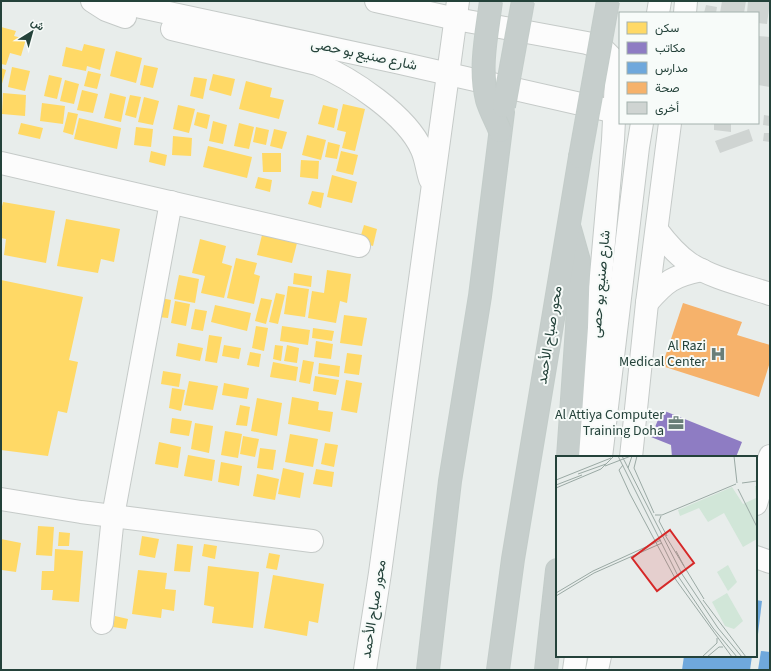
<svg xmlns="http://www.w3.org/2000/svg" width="771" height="671" viewBox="0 0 771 671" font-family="'Source Sans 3',Vazirmatn,sans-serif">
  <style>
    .homes { fill: #ffd966 }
    .offices { fill: #8e7cc3 }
    .schools { fill: #6fa8dc }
    .health { fill: #f6b26b }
    .building { fill: #cfd4d2 }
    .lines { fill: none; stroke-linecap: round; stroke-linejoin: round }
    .minor-casing { stroke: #c5cac8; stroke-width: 24 }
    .tertiary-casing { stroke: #c5cac8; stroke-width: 24 }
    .trunk-casing { stroke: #c3ccc9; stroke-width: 24 }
    .minor { stroke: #fcfcfc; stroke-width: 22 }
    .tertiary { stroke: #fcfcfc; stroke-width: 22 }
    .trunk { stroke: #c6cecc; stroke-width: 22 }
    .trunk-bridge-casing { stroke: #c3ccc9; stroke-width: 24; stroke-linecap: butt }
    .trunk-bridge { stroke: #c6cecc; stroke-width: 22 }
    .labels { text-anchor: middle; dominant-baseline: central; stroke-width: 4; stroke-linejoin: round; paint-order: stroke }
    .street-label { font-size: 14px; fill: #24423a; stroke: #f7fbf9 }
    .poi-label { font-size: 14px; fill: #24423a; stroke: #f7fbf9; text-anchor: end }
    .inset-road { fill: none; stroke: #9aa9a4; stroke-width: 1 }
    .view { fill: #d62828; fill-opacity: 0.15; stroke: #d62828; stroke-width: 2 }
    .inset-edge { fill: none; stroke: #24423a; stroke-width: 2 }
  </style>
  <rect width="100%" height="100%" fill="#e8edeb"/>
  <g class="homes">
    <polygon points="1,27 16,31 14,36 26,39 21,56 10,53 6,65 1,64"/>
    <polygon points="84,44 105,49 100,70 87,66 86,71 62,66 66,47 82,51"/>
    <polygon points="116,51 142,58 136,83 110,76"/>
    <polygon points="144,65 158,68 153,88 140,85"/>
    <polygon points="12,67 30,71 25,91 8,87"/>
    <polygon points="1,68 6,70 1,87"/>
    <polygon points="88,71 101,74 97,89 84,86"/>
    <polygon points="213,74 235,79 231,96 209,90"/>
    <polygon points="49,75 62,78 57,99 44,96"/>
    <polygon points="194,77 207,79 203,99 190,96"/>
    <polygon points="65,80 79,84 74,104 60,101"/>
    <polygon points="246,81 272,88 270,97 284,100 279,119 239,109"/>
    <polygon points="82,90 98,94 93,113 77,110"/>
    <polygon points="3,93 26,95 25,116 2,114"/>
    <polygon points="110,93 126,97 121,122 104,118"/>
    <polygon points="130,95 141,97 136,118 125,115"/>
    <polygon points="144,97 159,101 153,125 138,122"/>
    <polygon points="42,103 65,106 63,124 40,121"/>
    <polygon points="343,104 365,109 355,151 342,148 346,132 337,130"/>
    <polygon points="178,105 195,109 189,133 173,129"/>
    <polygon points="323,105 338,109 334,128 318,124"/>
    <polygon points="68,112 78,114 73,135 63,132"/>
    <polygon points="197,112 210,115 207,129 194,125"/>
    <polygon points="79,118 121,128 117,149 74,139"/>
    <polygon points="213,121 227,125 223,144 209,141"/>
    <polygon points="21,123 43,128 40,139 18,134"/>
    <polygon points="239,123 254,127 249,149 234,146"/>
    <polygon points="136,127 153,129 151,147 134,145"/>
    <polygon points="256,127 269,130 266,145 253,142"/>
    <polygon points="274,129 287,132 282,149 270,146"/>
    <polygon points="307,135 326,140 321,160 302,155"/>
    <polygon points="173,136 192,138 191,156 172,155"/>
    <polygon points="328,142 340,145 337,159 325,157"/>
    <polygon points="208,146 252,157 247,178 203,167"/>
    <polygon points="151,151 167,155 165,166 149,162"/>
    <polygon points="341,151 358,155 353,175 336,171"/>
    <polygon points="262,153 281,153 281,172 263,172"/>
    <polygon points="301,160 319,161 318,179 300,177"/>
    <polygon points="332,175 357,182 352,203 327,197"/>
    <polygon points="258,177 272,180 270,192 255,188"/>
    <polygon points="312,191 324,193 321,208 308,204"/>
    <polygon points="3,202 55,211 46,263 4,255 6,239 1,238 1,211"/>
    <polygon points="66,219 120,229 114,262 101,259 98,273 57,266"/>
    <polygon points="364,225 377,229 373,246 359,242"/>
    <polygon points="262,235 297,243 292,263 257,255"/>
    <polygon points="200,239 226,246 222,263 232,266 224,298 201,293 205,276 192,273"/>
    <polygon points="236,258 257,263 254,274 260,276 254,304 227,298"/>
    <polygon points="327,270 351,274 347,303 340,301 336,323 308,318 312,291 324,293"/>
    <polygon points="294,273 312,276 311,287 293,284"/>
    <polygon points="179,275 199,279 195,303 174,299"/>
    <polygon points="1,280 83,297 69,360 78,362 67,413 58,411 48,456 1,450"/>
    <polygon points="288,286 309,289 305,317 284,314"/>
    <polygon points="276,293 285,295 278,324 269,322"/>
    <polygon points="161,298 171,300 168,318 158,317"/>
    <polygon points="261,298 272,300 266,324 255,321"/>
    <polygon points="175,301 190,304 186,326 171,323"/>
    <polygon points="215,305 251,313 247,331 211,322"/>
    <polygon points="195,309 207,311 203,331 191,329"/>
    <polygon points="344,315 367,318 362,346 340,343"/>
    <polygon points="256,326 268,328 264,351 252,348"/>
    <polygon points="282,326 310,330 308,345 280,341"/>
    <polygon points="313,328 334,331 332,341 312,338"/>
    <polygon points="209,335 222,337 217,363 205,361"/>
    <polygon points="316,341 333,344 331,359 314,357"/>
    <polygon points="178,343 203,348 200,361 176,356"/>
    <polygon points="224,345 241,348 239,359 222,356"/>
    <polygon points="275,345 283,346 281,361 273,359"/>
    <polygon points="287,345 299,348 297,363 284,361"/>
    <polygon points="250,352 261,354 259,367 247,365"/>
    <polygon points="347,353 362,355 359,375 344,373"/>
    <polygon points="303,360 314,362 310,384 299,382"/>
    <polygon points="273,362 298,367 296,381 270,377"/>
    <polygon points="319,363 340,366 339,377 318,374"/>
    <polygon points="163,371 181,374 179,387 161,384"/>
    <polygon points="315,376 339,380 336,395 313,391"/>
    <polygon points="346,380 362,383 357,413 341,410"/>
    <polygon points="189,381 218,386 213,410 184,405"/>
    <polygon points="224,383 249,388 247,399 222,395"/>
    <polygon points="172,388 185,390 181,411 169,408"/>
    <polygon points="292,397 319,402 318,410 333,412 330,432 288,424"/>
    <polygon points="257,398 282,403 277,436 251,431"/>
    <polygon points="240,405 250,407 247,426 236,425"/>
    <polygon points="172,418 192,421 189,436 170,433"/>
    <polygon points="195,423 213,426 209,453 191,449"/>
    <polygon points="225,431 242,434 238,458 221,455"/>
    <polygon points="290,434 318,439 313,467 285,462"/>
    <polygon points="243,436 259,439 255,457 240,454"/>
    <polygon points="159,442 181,447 178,468 155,464"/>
    <polygon points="325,443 338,445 334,467 321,464"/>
    <polygon points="260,448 276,450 273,470 257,468"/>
    <polygon points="188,455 215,460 212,481 184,476"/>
    <polygon points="221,462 242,466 239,486 218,482"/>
    <polygon points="283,468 304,473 300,498 278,494"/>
    <polygon points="316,469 334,472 332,487 313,484"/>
    <polygon points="257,474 279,479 275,500 253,496"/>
    <polygon points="38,526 54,527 52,556 36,555"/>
    <polygon points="59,532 70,533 69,546 58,546"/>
    <polygon points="142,536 159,539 155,558 139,555"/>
    <polygon points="1,539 21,543 16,572 2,570 1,573"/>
    <polygon points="177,544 193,546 190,572 174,571"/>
    <polygon points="204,544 217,546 215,559 202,556"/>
    <polygon points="55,549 83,551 79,602 52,600 53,590 41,590 42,571 54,571"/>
    <polygon points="269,553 280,555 277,570 266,568"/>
    <polygon points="208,566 259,572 253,628 212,623 214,607 204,605"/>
    <polygon points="138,570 167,573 165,589 176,590 174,611 162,609 161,618 132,614"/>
    <polygon points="273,575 324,584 318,623 309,621 307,636 264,628"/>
    <polygon points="115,616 128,619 126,629 113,627"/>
  </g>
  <polygon class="offices" points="662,410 742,442 736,457 672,457 671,445 651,437"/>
  <g class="schools">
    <polygon points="756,600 762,601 757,642 756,641"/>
    <polygon points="761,651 770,652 770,670 758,670"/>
    <polygon points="684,656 752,656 750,670 682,670"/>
  </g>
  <polygon class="health" points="683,303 742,322 737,335 770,345 770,362 759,397 662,366"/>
  <g class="building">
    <polygon points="722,1 746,1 744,13 720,13"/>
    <polygon points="748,1 770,1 767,24 758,23 758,13 747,13"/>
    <polygon points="706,5 717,7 716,13 704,13"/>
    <polygon points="758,36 770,37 770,87 758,85"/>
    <polygon points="764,115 770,116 770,126 763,125"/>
    <polygon points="714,123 731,123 731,132 714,130"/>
    <polygon points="749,129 753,141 720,153 715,141"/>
    <polygon points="764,133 770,133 770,142 763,141"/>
  </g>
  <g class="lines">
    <defs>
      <g id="minor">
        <polyline points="1,163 359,246"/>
        <path d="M657 230C666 242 676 254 689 263 709 277 746 286 770 294"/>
        <path d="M647 303C666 281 673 276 702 270"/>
        <polyline points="1,499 81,512 312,541"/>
        <polyline points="756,504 770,456"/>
        <polyline points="756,557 770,562"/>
        <polyline points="102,623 113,516 171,202"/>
      </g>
      <g id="tertiary">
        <polyline points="92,1 106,10 125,17"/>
        <polyline points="113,1 396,62 607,110"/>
        <polyline points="376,1 456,19 587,43 602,48 612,58 615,67 616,79 613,140 585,457"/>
        <polyline points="658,13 660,1"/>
        <polyline points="685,13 686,1"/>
        <path d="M172 29 317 64C351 78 407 115 422 150 426 159 427 170 430 179"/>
        <polyline points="601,457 638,147 642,123"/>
        <polyline points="631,457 647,303 670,123"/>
        <polyline points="365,670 380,573 458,1"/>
        <polyline points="574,670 576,656"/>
        <polyline points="597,670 600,656"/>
      </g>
      <g id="trunk">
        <polyline points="568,457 577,327 579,261 570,229"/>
        <polyline points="428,670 450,481 480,296 503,112"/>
        <polyline points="498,670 513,559 580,157"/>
        <polyline points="546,670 557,570"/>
      </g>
    </defs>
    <use href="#minor" class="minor-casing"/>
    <use href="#tertiary" class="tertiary-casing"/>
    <use href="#trunk" class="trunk-casing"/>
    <use href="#minor" class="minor"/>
    <use href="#tertiary" class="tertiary"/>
    <use href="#trunk" class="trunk"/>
    <defs>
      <g id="trunk-bridge">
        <path d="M491 1C487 33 479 67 487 100 490 110 496 121 500 131"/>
        <polyline points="504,106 523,1"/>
        <polyline points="580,157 608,1"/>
      </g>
    </defs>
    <use href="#trunk-bridge" class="trunk-bridge-casing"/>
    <use href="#trunk-bridge" class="trunk-bridge"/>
  </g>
  <defs>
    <symbol id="hospital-bare" viewBox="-9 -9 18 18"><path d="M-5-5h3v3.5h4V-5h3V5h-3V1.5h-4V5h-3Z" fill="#697e78" stroke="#f7fbf9" stroke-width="2.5" paint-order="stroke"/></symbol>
    <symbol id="office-bare" viewBox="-9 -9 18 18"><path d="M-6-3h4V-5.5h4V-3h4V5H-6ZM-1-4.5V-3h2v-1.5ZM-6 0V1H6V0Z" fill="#697e78" stroke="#f7fbf9" stroke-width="2.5" paint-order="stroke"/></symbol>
  </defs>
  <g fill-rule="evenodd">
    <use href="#hospital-bare" x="707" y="343" width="22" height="22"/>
    <use href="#office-bare" x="665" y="412" width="22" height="22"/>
  </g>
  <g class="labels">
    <g class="street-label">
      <text transform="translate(364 55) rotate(12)">شارع صنيع بو حصى</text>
      <text transform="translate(601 284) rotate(-85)">شارع صنيع بو حصى</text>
      <text transform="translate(550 335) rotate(-81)">محور صباح الأحمد</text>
      <text transform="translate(374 609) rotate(-81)">محور صباح الأحمد</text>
    </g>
    <g class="poi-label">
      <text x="706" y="346">Al Razi<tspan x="706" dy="16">Medical Center</tspan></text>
      <text x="664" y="415">Al Attiya Computer<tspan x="664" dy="16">Training Doha</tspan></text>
    </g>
  </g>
  <g transform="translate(556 456)">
    <rect width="201" height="201" fill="#e8edeb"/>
    <path d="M199 30H201V83L187 91 168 57 152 66 143 52 124 60 122 54 176 31 187 48 200 42ZM172 109 181 126 172 135 161 116ZM171 137 187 165 178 173 169 170 156 146Z" fill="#d1e6d8"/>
    <path class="inset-road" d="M62 0 122 120 157 172 181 201M66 0 126 118 162 172 186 201M178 0 181 27M67 9 63 14 74 38 120 124 176 201M49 10 75 0M72 12 76 0M78 12 98 57M78 12 81 0M22 18 50 8M0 24 55 2M186 27 201 25M0 29 26 19M0 32 45 13 58 0M182 33 201 71M99 59H106L180 28M105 60 103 65 111 80M109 79 148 143M120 95 128 110M0 137 37 115 105 84M0 140 38 117 106 87M147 144 190 201M146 201 161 187V182M151 201 163 191H167"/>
    <path class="view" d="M114 74 138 107 101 135 76 102Z"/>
    <rect width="201" height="201" class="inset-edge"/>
  </g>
  <rect width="771" height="671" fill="none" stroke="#24423a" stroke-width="4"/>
  <rect x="619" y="12" width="140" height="112" fill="#f7fbf9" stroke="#a3b1ad"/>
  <rect x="627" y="22" width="20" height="12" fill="#ffd966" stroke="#a3b1ad"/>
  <text x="655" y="32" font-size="12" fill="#24423a">سكن</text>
  <rect x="627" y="42" width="20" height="12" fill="#8e7cc3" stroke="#a3b1ad"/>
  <text x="655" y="52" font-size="12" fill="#24423a">مكاتب</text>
  <rect x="627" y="62" width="20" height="12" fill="#6fa8dc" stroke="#a3b1ad"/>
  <text x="655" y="72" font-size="12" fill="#24423a">مدارس</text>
  <rect x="627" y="82" width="20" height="12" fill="#f6b26b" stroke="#a3b1ad"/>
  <text x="655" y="92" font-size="12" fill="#24423a">صحة</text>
  <rect x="627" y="102" width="20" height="12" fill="#cfd4d2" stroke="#a3b1ad"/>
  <text x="655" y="112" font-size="12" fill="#24423a">أخرى</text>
  <g transform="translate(32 32) rotate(37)" stroke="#f7fbf9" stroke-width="3" paint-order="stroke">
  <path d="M0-3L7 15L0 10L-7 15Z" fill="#24423a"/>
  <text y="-6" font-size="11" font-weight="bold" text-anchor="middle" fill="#24423a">ش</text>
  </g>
</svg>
